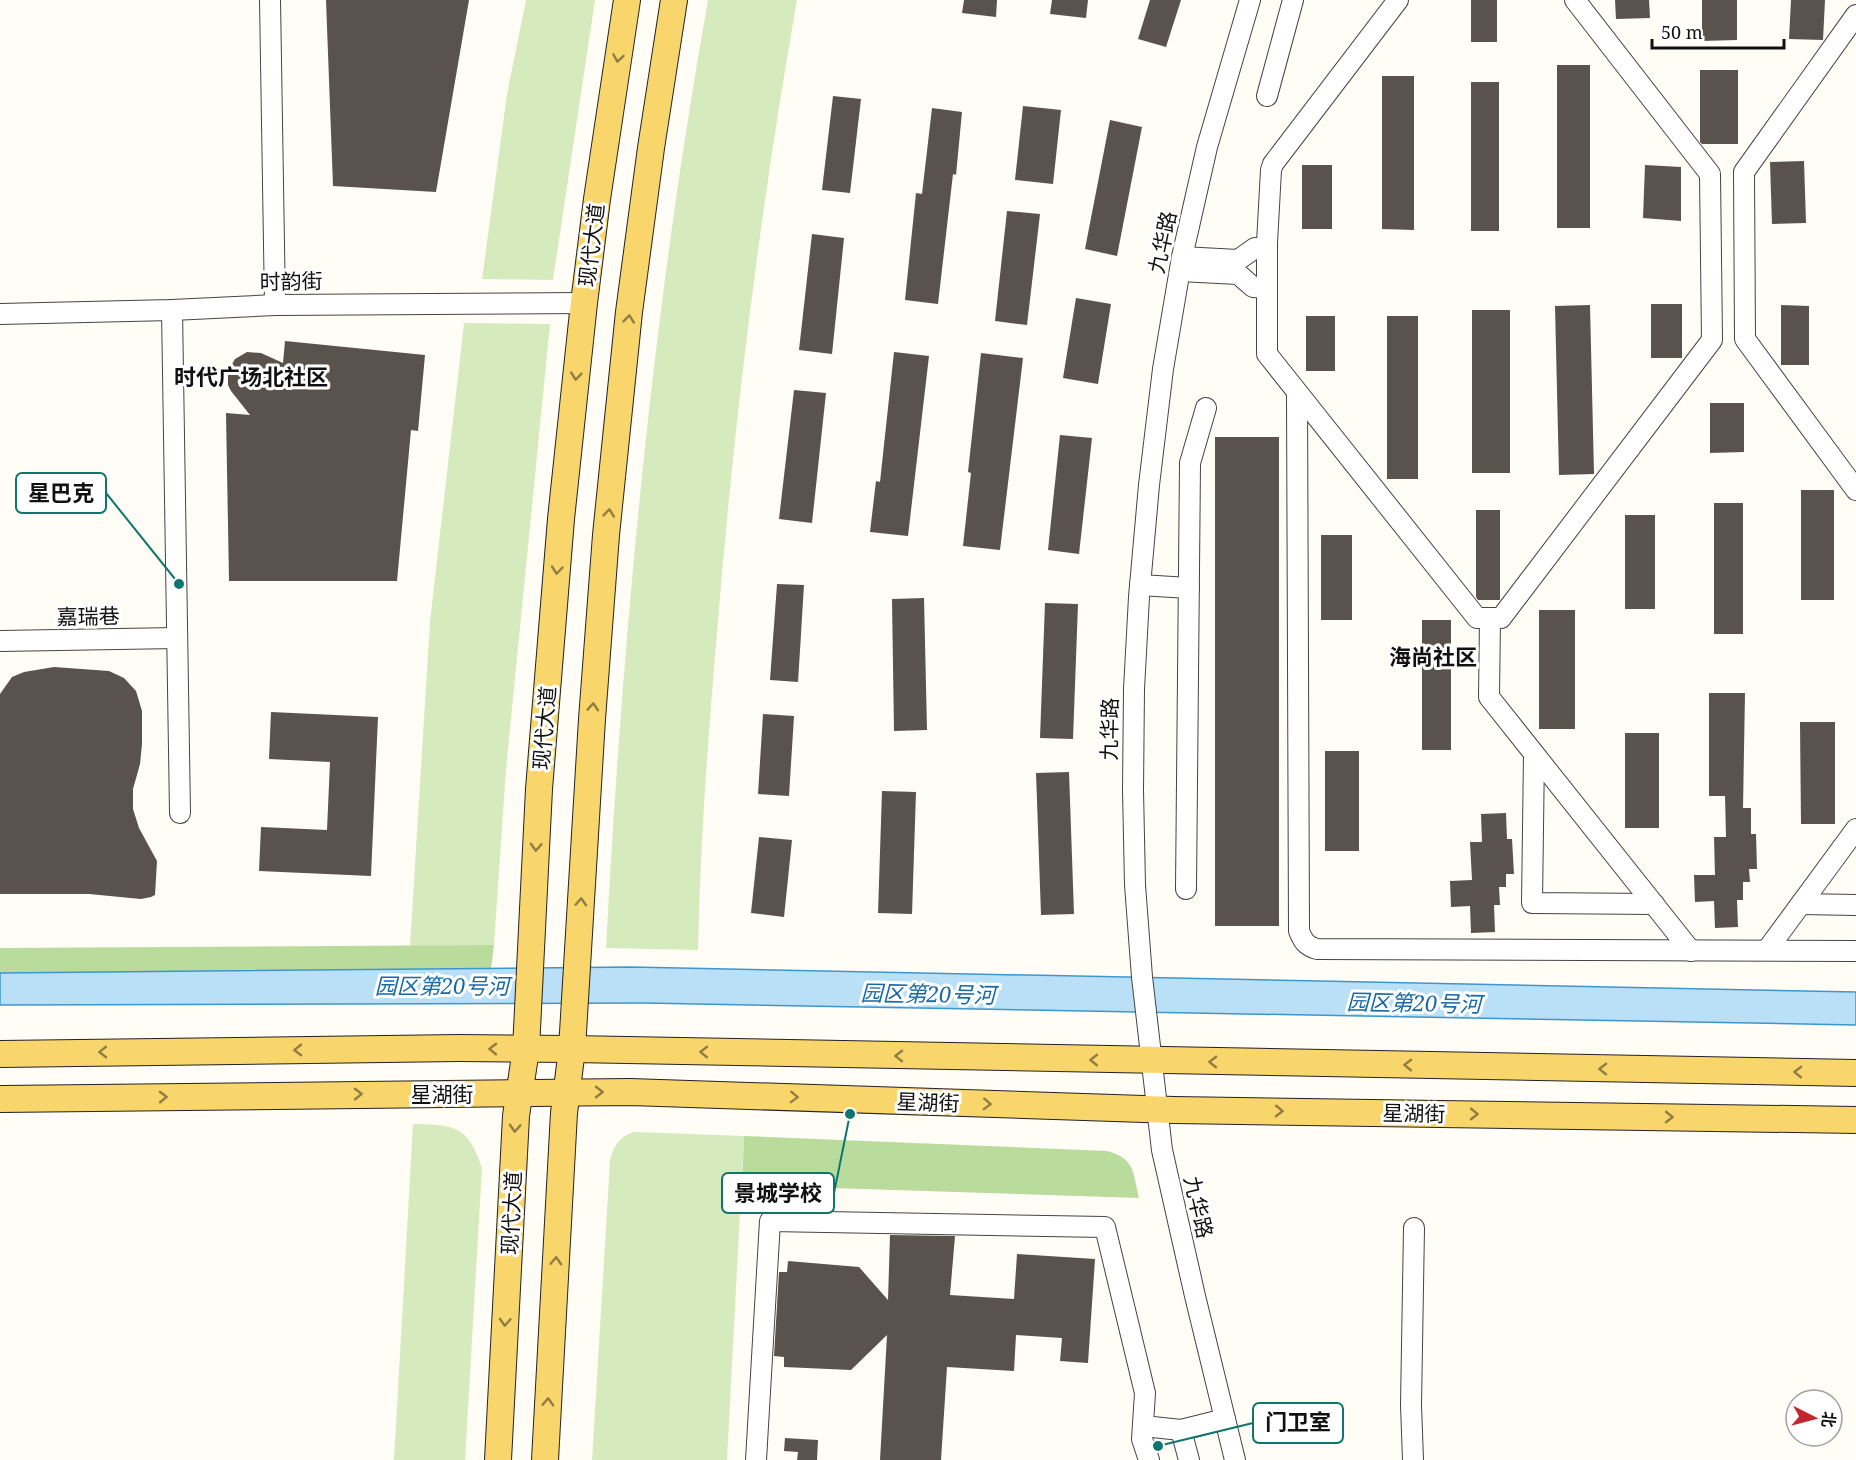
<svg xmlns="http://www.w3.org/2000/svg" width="1856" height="1460" viewBox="0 0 1856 1460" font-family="'Noto Serif','Noto Sans SC',serif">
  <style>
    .green { fill: #d5ebbd }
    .forest { fill: #b9dc9c }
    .water { fill: #b9e0f7; stroke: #3f96cf; stroke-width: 1.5 }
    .building { fill: #5a524d }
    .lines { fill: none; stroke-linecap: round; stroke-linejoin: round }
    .minor-casing { stroke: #444; stroke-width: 22 }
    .major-casing { stroke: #222; stroke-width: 28 }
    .minor { stroke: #fff; stroke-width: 20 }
    .major { stroke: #f9d66b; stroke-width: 26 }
    .oneway { stroke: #917d42 }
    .labels { text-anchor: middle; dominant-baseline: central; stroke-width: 6; stroke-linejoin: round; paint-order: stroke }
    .street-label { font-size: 21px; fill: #111; stroke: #fff }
    .neighbourhood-label { font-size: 22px; font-weight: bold; fill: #111; stroke: #fff }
    .water-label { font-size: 22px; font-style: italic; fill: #1768a6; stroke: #fff }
    .leader { fill: none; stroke: #0f766e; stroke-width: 2 }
    .callout-dot { fill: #0f766e; stroke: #fff; stroke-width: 2 }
    .callout { fill: #fff; stroke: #0f766e; stroke-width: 2 }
    .callout-label { font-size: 22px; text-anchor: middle; font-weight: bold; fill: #111 }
  </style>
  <rect width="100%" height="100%" fill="#fffdf5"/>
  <g class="green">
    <polygon points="526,0 595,0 553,280 482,279 507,94"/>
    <path d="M708 0H797C760 210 734 421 717 633 708 739 700 844 698 950L606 948C623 630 652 313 708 0Z"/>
    <polygon points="464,323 550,324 506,769 494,945 410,946 430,622"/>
    <path d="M413 1124C454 1125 468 1125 482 1168L465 1460H394Z"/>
    <path d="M634 1132 744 1136 727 1460H592L610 1161C612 1147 620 1136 634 1132Z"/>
  </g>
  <g class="forest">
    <polygon points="494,945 491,969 0,973 0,948"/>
    <path d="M744 1136 1107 1151C1135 1158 1133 1173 1139 1198L742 1185Z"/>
  </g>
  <polygon class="water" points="631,967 1856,992 1856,1025 644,1003 0,1005 0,973"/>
  <g class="building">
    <polygon points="326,0 469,0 436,192 333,186"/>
    <polygon points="964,0 997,0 996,17 962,13"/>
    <polygon points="1052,0 1088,0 1086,18 1050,14"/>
    <polygon points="1150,0 1181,0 1166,47 1138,39"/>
    <rect x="1471" y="0" width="26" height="42"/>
    <polygon points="1615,0 1649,0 1650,18 1616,19"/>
    <polygon points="1702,0 1737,0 1737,40 1702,41"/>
    <polygon points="1791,0 1825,0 1823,40 1789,39"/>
    <rect x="1557" y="65" width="33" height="163"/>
    <polygon points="1700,70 1738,70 1738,144 1702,144 1700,142"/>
    <polygon points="1382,76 1414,76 1414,230 1382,229"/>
    <rect x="1471" y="82" width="28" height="149"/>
    <polygon points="833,96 861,99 850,193 822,190"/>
    <polygon points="1023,106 1061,110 1053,184 1015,180"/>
    <polygon points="932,108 962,112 956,175 953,174 938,304 905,300 916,193 922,194"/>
    <polygon points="1110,120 1142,127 1117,256 1085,249"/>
    <polygon points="1804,161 1806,223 1772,224 1770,162"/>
    <rect x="1302" y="165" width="30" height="64"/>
    <polygon points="1645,165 1681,167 1681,221 1643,218"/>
    <polygon points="1007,211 1040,214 1027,325 995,321"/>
    <polygon points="812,234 844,238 832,354 799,350"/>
    <polygon points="1076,298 1111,304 1098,384 1063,378"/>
    <rect x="1651" y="304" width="31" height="54"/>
    <polygon points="1590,305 1594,474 1559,475 1555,306"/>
    <polygon points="1781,305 1809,306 1809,365 1781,365"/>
    <rect x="1472" y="310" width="38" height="163"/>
    <rect x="1306" y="316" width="29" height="55"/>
    <rect x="1387" y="316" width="31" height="163"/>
    <polygon points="285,341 425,355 418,431 411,430 397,581 229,581 226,413 250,415 231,391 228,385 228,371 235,359 247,352 261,353 283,363"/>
    <polygon points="894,352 929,356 908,536 870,532 876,481 880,482"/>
    <polygon points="981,353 1023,358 1000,550 963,546 971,473 968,472"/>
    <polygon points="794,390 826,393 812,523 779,519"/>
    <polygon points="1710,403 1744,403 1744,452 1710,453"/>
    <polygon points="1060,435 1092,438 1079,554 1048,550"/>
    <rect x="1215" y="437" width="64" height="489"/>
    <rect x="1801" y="490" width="33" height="110"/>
    <rect x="1714" y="503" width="29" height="131"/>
    <polygon points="1476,510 1500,510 1500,600 1478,600 1476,597"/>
    <rect x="1625" y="515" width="30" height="94"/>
    <rect x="1321" y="535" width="31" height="85"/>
    <polygon points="777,584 804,585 798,682 770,680"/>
    <polygon points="924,598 927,730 894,731 892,599"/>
    <polygon points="1045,603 1078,604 1073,739 1040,738"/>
    <rect x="1539" y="610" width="36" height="119"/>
    <rect x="1422" y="620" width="29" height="130"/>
    <polygon points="54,667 109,671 124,678 136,691 142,711 142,744 140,764 133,789 133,809 139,828 157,861 155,895 151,897 141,899 89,894 0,894 0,694 12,677 24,672"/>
    <polygon points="1709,693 1745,693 1743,808 1751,808 1751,834 1756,834 1757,869 1749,869 1750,882 1743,882 1743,900 1737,900 1738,927 1715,928 1714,901 1695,902 1694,875 1715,875 1714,837 1726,837 1725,796 1709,796"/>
    <polygon points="271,712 378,717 371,876 259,871 261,827 327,830 330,762 269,759"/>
    <polygon points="763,714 794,716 789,796 758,794"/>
    <polygon points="1800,722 1835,722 1835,824 1801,824"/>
    <rect x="1625" y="733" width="34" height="95"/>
    <rect x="1325" y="751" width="34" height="100"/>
    <polygon points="1069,772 1074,914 1041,915 1036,773"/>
    <polygon points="882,791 916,792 912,914 878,913"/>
    <polygon points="1506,813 1507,839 1512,839 1514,874 1506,874 1506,887 1499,887 1500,905 1494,905 1495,932 1471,933 1470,906 1451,907 1450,881 1472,880 1470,842 1482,842 1481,814"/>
    <polygon points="759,837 792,840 784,917 751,913"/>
    <polygon points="890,1235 955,1236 950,1295 1014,1299 1017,1254 1095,1259 1088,1363 1060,1361 1062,1338 1016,1335 1014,1371 947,1367 941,1460 880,1460 887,1335 851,1370 784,1367 784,1357 774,1356 779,1272 787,1272 788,1261 859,1267 888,1300"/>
    <polygon points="785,1438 818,1440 817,1460 797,1460 798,1452 784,1451"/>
  </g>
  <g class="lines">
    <defs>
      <g id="minor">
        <polyline points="270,0 275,305"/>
        <polyline points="1398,0 1273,164 1271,170 1267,243 1267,354 1477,618 1501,618 1712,340 1710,174 1575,0"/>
        <polyline points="1856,15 1744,172 1745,339 1856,490"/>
        <polyline points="1267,96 1293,0"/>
        <polyline points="1182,257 1238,260 1255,248 1267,249"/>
        <polyline points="1180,271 1238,274 1253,287 1267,288"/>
        <polyline points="172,310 180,813"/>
        <polyline points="0,314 172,310 275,305 584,303"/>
        <path d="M1297 393 1299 931C1303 941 1306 946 1317 949L1856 951"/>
        <polyline points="1140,585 1189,588"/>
        <polyline points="1490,618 1489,697 1691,951"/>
        <polyline points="0,641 177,638"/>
        <polyline points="1534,754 1532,903 1654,904"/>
        <polyline points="1186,889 1190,463 1206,408"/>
        <polyline points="1801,904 1856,905"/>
        <polyline points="1767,950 1856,829"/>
        <polyline points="1143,1426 1181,1430 1225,1419"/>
        <polyline points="1181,1430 1189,1460"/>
        <polyline points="756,1460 770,1221 1105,1227 1145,1393 1142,1439 1149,1460"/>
        <polyline points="1235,1460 1195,1296 1162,1150 1142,977 1135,885 1133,790 1134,689 1139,597 1149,485 1163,369 1182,257 1207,147 1250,0"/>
        <polyline points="1413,1460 1411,1405 1414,1228"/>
      </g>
      <g id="major">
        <polyline points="0,1054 459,1048 572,1049 1856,1073"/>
        <polyline points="0,1099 630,1092 1174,1110 1856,1120"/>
        <polyline points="498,1460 516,1116 526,1049 539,789 561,519 584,303 597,199 627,0"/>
        <polyline points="545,1460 564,1113 572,1049 592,719 606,535 629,312 651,148 674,0"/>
      </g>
    </defs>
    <use href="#minor" class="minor-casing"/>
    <use href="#major" class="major-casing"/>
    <use href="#minor" class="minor"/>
    <use href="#major" class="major"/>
  </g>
  <defs><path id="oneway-chevron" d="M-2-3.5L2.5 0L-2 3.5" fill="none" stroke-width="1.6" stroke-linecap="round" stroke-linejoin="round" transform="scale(1.5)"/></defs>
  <g class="oneway">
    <use href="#oneway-chevron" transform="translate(618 58) rotate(99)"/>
    <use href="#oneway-chevron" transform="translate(629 319) rotate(-84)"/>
    <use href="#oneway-chevron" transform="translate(576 376) rotate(96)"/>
    <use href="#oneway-chevron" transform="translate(609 513) rotate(-84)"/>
    <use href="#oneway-chevron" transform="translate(557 570) rotate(95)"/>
    <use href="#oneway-chevron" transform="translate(593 707) rotate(-86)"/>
    <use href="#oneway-chevron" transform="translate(536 847) rotate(93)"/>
    <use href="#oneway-chevron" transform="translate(581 902) rotate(-87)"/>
    <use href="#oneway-chevron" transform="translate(493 1049) rotate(-179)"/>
    <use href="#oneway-chevron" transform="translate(298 1050) rotate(179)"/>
    <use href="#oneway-chevron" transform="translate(103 1052) rotate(179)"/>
    <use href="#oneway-chevron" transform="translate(704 1052) rotate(-179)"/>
    <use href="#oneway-chevron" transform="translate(899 1056) rotate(-179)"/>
    <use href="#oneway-chevron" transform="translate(1094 1060) rotate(-179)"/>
    <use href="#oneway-chevron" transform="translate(1213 1062) rotate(-179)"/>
    <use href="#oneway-chevron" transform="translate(1408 1065) rotate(-179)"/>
    <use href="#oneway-chevron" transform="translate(1603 1069) rotate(-179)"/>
    <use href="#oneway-chevron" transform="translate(1798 1072) rotate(-179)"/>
    <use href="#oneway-chevron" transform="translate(599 1092)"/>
    <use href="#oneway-chevron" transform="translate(358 1094) rotate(-1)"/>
    <use href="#oneway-chevron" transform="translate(163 1097) rotate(-1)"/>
    <use href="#oneway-chevron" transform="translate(794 1097) rotate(2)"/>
    <use href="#oneway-chevron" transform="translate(987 1104) rotate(2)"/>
    <use href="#oneway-chevron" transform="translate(1279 1111) rotate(1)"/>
    <use href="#oneway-chevron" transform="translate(1474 1114) rotate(1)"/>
    <use href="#oneway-chevron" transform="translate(1669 1117) rotate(1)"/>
    <use href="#oneway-chevron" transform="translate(515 1128) rotate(93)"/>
    <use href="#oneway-chevron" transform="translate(556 1261) rotate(-87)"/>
    <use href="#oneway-chevron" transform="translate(505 1322) rotate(93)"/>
    <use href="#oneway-chevron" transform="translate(548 1402) rotate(-87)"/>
  </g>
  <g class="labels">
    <g class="street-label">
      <text transform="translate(1162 242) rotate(-78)">九华路</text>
      <text transform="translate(591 245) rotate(-83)">现代大道</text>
      <text transform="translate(291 281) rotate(-1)">时韵街</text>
      <text transform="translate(88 616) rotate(-1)">嘉瑞巷</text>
      <text transform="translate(544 728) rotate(-85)">现代大道</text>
      <text transform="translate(1109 729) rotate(-89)">九华路</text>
      <text x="442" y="1094">星湖街</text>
      <text transform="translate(928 1102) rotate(2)">星湖街</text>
      <text transform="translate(1414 1113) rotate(1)">星湖街</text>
      <text transform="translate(1199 1207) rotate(77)">九华路</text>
      <text transform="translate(511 1213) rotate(-87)">现代大道</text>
    </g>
    <g class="neighbourhood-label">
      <text x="251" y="376">时代广场北社区</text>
      <text x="1433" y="656">海尚社区</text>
    </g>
    <g class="water-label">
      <text x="442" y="985">园区第20号河</text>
      <text transform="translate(928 993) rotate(1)">园区第20号河</text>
      <text transform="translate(1414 1002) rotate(1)">园区第20号河</text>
    </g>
  </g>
  <path class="leader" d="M179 584L106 493M850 1114L834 1193M1158 1446L1253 1423"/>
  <g class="callout-dot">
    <circle cx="179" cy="584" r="6"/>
    <circle cx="850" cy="1114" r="6"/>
    <circle cx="1158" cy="1446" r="6"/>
  </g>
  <g class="callout">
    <rect x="16" y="473" width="90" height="40" rx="6"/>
    <rect x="722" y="1173" width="112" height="40" rx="6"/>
    <rect x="1253" y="1403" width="90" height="40" rx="6"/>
  </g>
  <g class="callout-label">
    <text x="61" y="501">星巴克</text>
    <text x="778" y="1201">景城学校</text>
    <text x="1298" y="1430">门卫室</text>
  </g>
  <g transform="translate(1814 1418) rotate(96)"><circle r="28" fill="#ffffff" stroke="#a0a0a0" stroke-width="1.5"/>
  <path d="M0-4.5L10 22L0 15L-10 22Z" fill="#c4262e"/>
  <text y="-9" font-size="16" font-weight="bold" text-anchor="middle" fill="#111111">北</text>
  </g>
  <path d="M1652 39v9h132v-9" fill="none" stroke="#111111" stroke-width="3"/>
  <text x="1661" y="39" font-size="18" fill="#111111" stroke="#ffffff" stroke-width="4.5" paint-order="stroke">50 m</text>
</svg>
